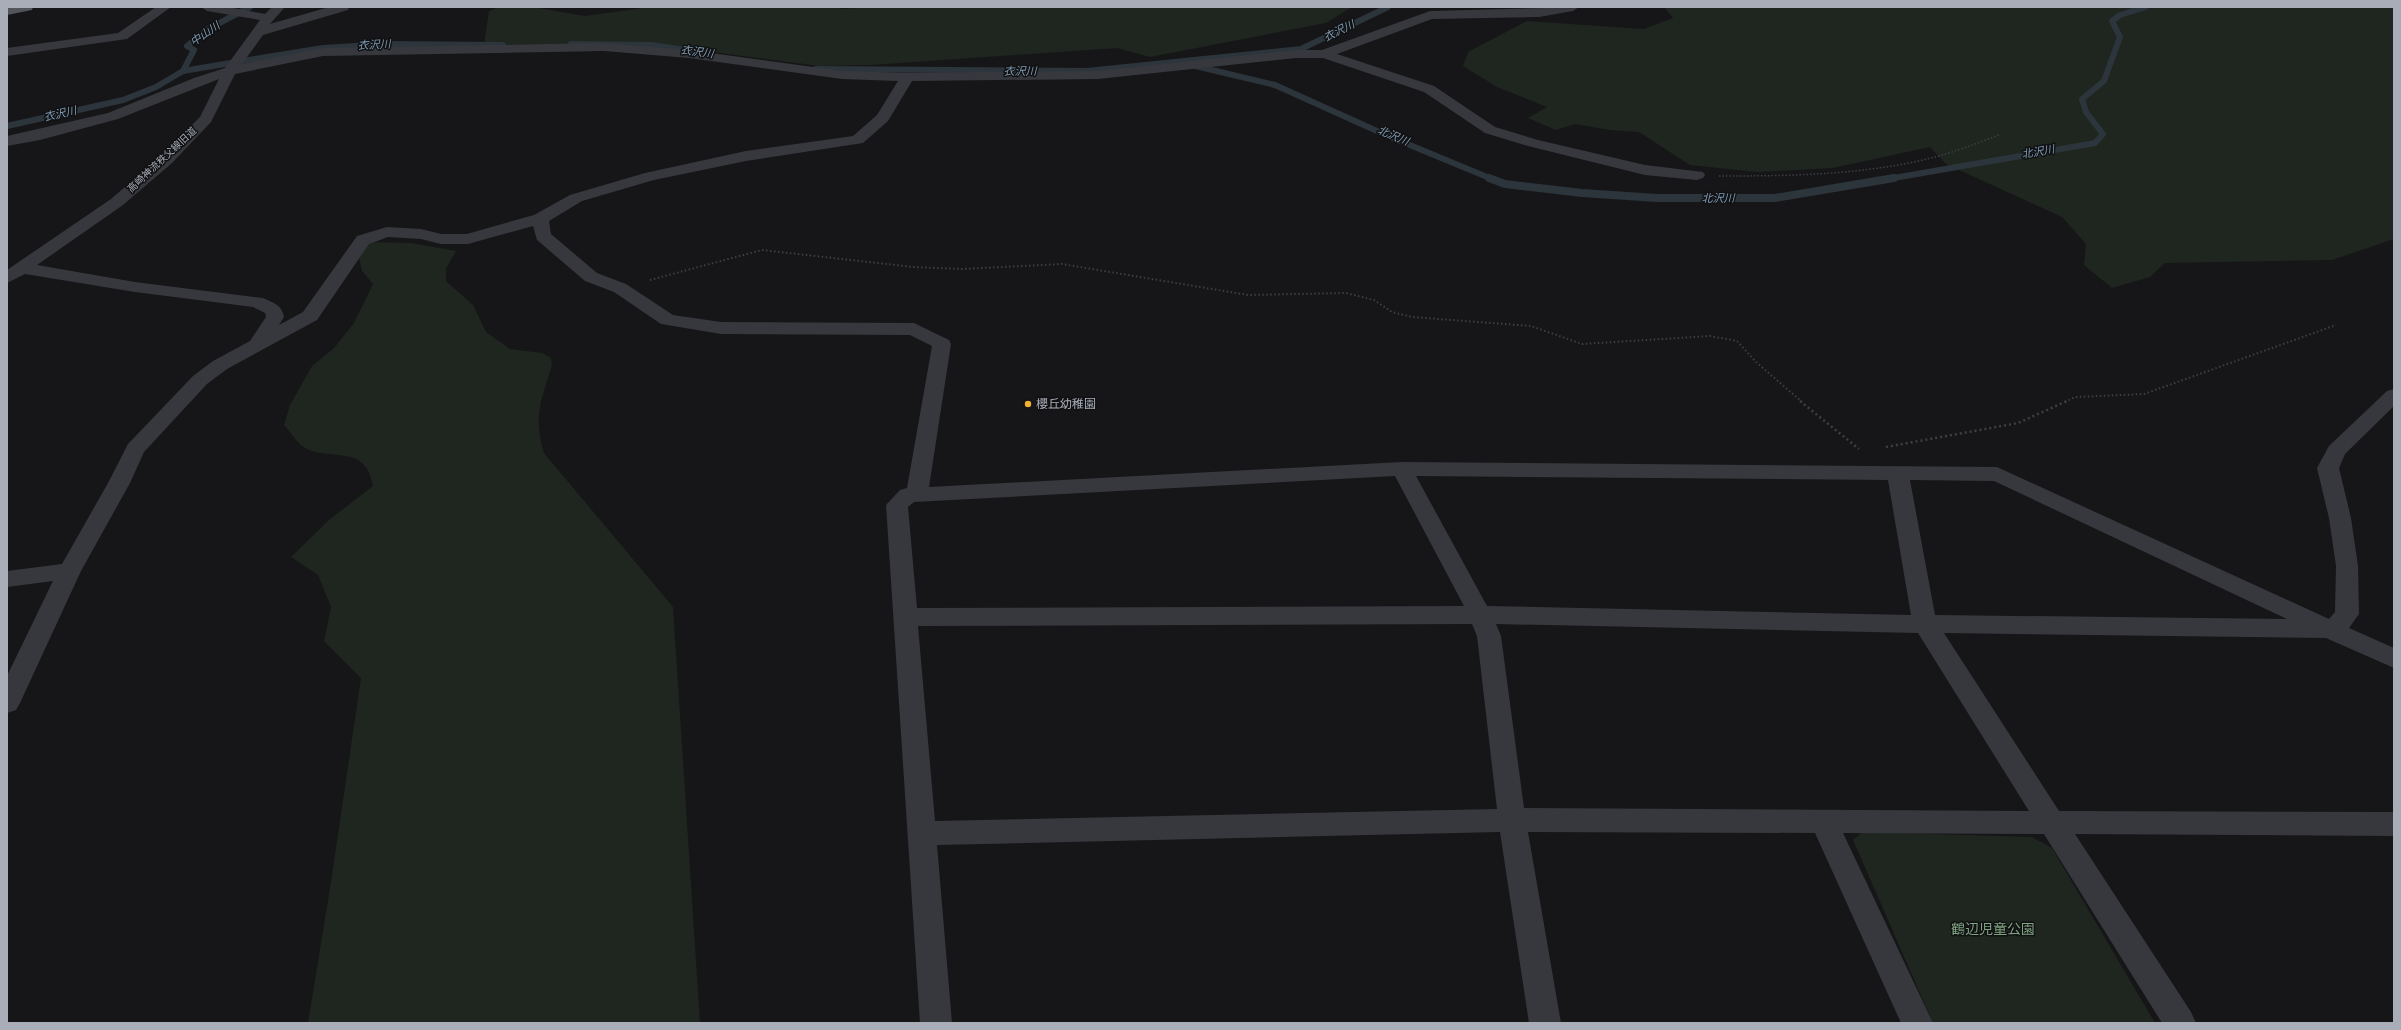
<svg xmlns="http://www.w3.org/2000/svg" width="2401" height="1030" viewBox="0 0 2401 1030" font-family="Karla,'Noto Sans JP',sans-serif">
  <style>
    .green { fill: #1e261f }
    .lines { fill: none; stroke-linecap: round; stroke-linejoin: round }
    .stream-far1 { stroke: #2c353c; stroke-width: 6 }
    .stream { stroke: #2c353c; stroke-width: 8 }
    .path-far2 { stroke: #3d3f44; stroke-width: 1.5; stroke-dasharray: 1.5 2; stroke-linecap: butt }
    .path-far1 { stroke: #3d3f44; stroke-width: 2; stroke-dasharray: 1.5 2.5; stroke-linecap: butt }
    .path { stroke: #3d3f44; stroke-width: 2.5; stroke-dasharray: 2 3; stroke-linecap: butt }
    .minor { fill: #37383d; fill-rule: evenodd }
    .major { fill: #53555c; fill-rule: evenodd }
    .poi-dot { fill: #f2b134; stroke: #111113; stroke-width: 1.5 }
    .labels { text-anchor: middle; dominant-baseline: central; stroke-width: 3; stroke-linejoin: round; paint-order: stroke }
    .far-street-label { font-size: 10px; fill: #a8adb8; stroke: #111113 }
    .far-water-label { font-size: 11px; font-style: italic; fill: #7f9bb3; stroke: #111113 }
    .poi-label { font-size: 12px; fill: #a8adb8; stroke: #111113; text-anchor: start }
    .near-park-label { font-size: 14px; fill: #7fa381; stroke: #111113 }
  </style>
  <rect width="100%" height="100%" fill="#161618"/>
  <g class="green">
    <polygon points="499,7 533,7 585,16 650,7 841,7 839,9 873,7 1352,7 1326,23 1150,57 1117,48 871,65 819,66 652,44 484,45 489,11"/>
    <polygon points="1664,7 2394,7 2394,239 2332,260 2165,263 2150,277 2112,288 2084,265 2086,244 2062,217 1946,164 1930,147 1833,168 1757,172 1690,165 1639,132 1610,130 1575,124 1556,130 1528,118 1547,107 1497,87 1463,66 1468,52 1527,21 1644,29 1673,18"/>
    <path d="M368 242 411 243 456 251 446 269V281L473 305 486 332 510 349 542 353 551 358 552 365C541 401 533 415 544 453L673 607 700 1023H308L331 882 361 678 324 641 331 607 318 575 291 557 329 520 373 486C366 443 333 462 305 448 297 444 290 431 284 425L290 405 312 366 334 348 354 323 373 284 362 271 358 254Z"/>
    <polygon points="1862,832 2032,837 2052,848 2155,1023 1933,1023 1853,840"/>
  </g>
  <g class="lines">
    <g class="stream-far1">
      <polyline points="571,44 651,45 693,51"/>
      <polyline points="1191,65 1275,85 1388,136 1492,179"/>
      <polyline points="816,69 1087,71 1301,49 1388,7"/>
      <polyline points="183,71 194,50 187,46 208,29 250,7"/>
      <polyline points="7,126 123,100 156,87 183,71 261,58 323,48 387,44 503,45"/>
      <polyline points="1888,179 2095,143 2103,134 2086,112 2082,99 2104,81 2120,37 2112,21 2120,15 2146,7"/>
    </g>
    <polyline class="stream" points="1489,178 1505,184 1582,193 1657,198 1775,198 1894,178"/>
    <path class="path-far2" d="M1719 176C1790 176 1866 175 1935 157 1957 151 1978 143 1999 135"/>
    <g class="path-far1">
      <polyline points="650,280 762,250 913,267 962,269 1062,264 1248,295 1346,293 1374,300 1392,312 1412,317 1531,326 1582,344 1710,336 1737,341 1756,362 1802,402"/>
      <polyline points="2065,402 2075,397 2144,394 2336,325"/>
    </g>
    <g class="path">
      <polyline points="1800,401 1859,449"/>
      <polyline points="1886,447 2018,423 2067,401"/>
    </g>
    <g class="minor">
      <polygon points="156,7 171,7 127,39 7,56 7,48 118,33"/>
      <path d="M201 7H228L265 14 272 7H285L270 24 329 7H349L348 10 263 35 242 64 323 48 604 43 689 50 842 71 907 73 1098 71 1296 50H1322L1430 11 1579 7 1573 11 1539 17 1432 19 1337 54 1434 86 1495 127 1538 140 1645 165 1703 172 1705 175 1703 178 1697 180 1645 175 1528 146 1485 133 1424 92 1323 58H1296L1098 79 912 81 888 121 863 143 746 161 654 180 582 201 549 221 551 234 597 273 626 284 673 315 721 322 914 323 949 340 951 344 929 487 1402 462 1997 467 2329 619 2335 612 2336 566 2329 518 2317 468 2329 446 2387 391 2394 389V406L2345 454 2339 468 2351 518 2358 566 2359 614 2349 628 2394 648V668L2326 638 1944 633 2059 811 2394 812V836L2075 834 2191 1012 2196 1023H2162L2044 834 1843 833 1933 1023H1901L1815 833 1528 832 1561 1023H1529L1500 832 937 845 952 1023H920L886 505 900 490 907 488 932 346 910 335 721 334 661 324 614 292 585 281 537 240 533 226 468 244H441L421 239 388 237 369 244 317 320 227 369 207 384 144 452 130 483 81 571 20 703 16 710 7 713V676L53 581 7 587V571L62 564 108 483 128 444 193 376 213 361 250 341 266 317 265 313 253 307 135 292 25 274 7 283V270L111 199 160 157 200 117 219 79 118 119 40 140 7 146V136L108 113 194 78 225 68 260 20 207 11ZM604 51 689 58 842 79 898 81 877 115 853 136 746 151 645 173 570 195 534 215 467 234H441L421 229 387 227 357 236 303 312 279 325 284 317C282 305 274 303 263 298L135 282 37 265 123 205 172 163 211 122 235 74 323 56ZM1395 476 1464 606 917 608 908 507 914 502ZM1416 476 1888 480 1911 615 1487 606ZM1910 480 1994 481 2287 619 1935 615ZM1472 624 1477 636 1497 809 935 821 918 626ZM1496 624 1918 633 2029 811 1524 808 1501 636Z"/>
    </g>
    <polygon class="major" points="7,7 33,7 32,10 7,15"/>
  </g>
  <circle class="poi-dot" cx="1028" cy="404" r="4"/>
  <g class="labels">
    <g class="far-street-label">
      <text transform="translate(162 160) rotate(-43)">高崎神流秩父線旧道</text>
    </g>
    <g class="far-water-label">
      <text transform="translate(1339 31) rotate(-26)">衣沢川</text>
      <text transform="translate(205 34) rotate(-35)">中山川</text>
      <text transform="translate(374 45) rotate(-3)">衣沢川</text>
      <text transform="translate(697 52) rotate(8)">衣沢川</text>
      <text x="1020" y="71">衣沢川</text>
      <text transform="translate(60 114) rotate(-13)">衣沢川</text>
      <text transform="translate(1393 136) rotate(23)">北沢川</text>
      <text transform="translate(2038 152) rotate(-10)">北沢川</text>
      <text x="1718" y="198">北沢川</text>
    </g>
    <g class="poi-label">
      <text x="1036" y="404">櫻丘幼稚園</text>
    </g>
    <g class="near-park-label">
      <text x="1993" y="929">鶴辺児童公園</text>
    </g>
  </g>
  <rect width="2401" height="1030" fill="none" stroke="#a8adb8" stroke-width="16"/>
</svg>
